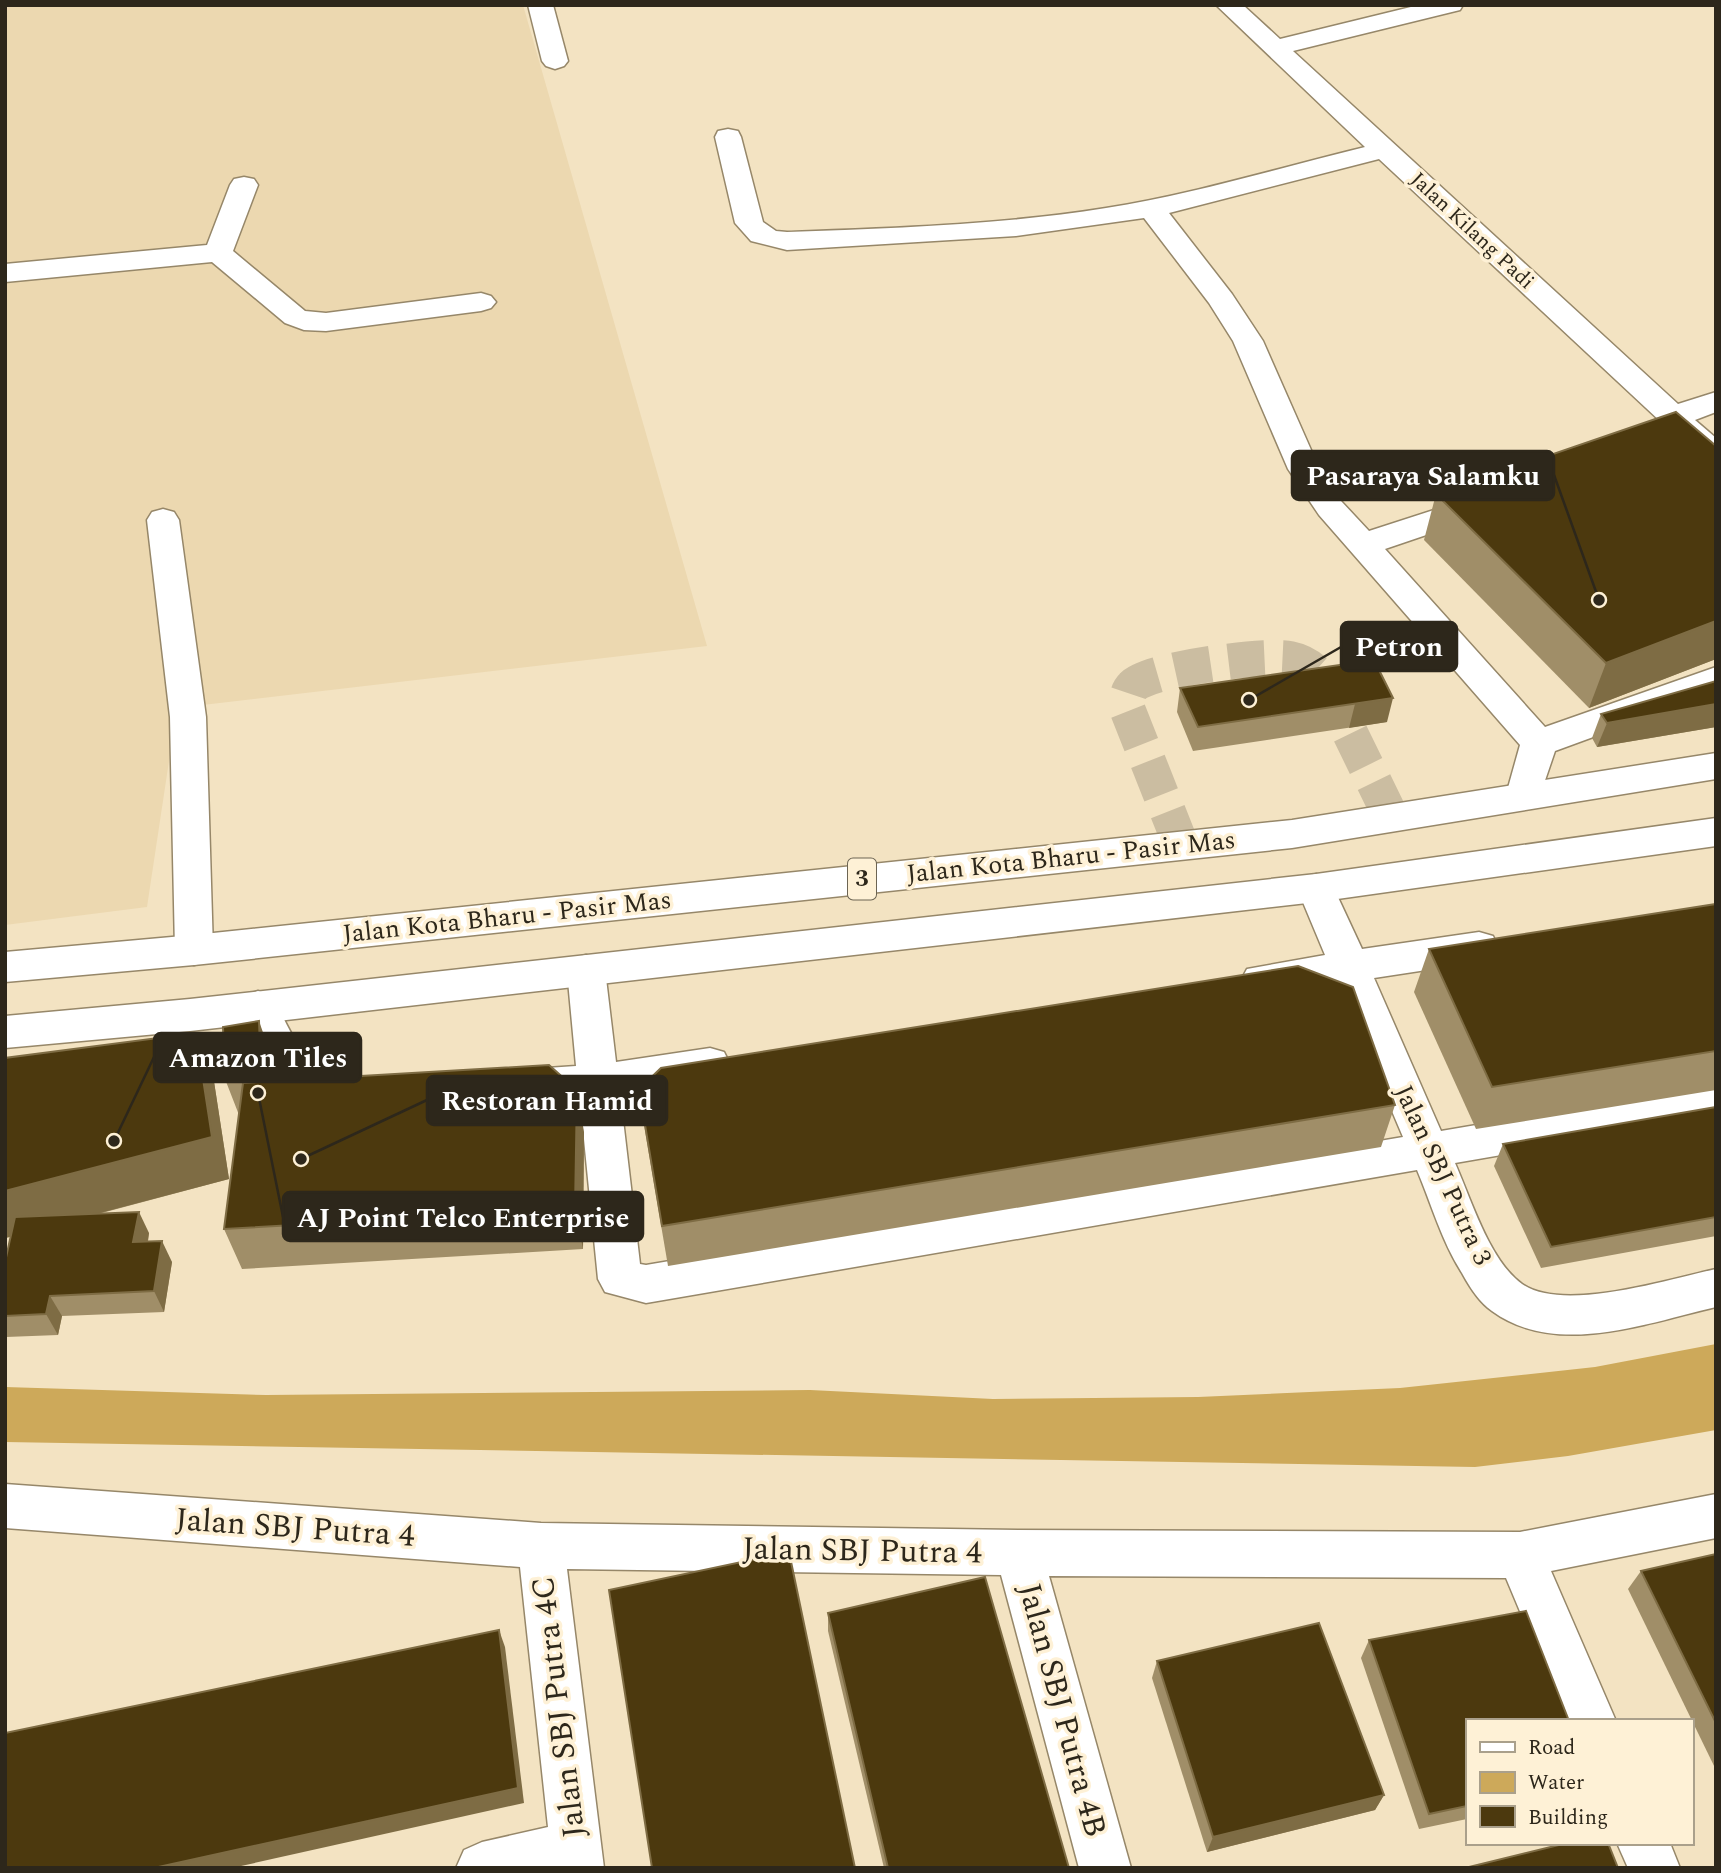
<svg xmlns="http://www.w3.org/2000/svg" width="1721" height="1873" viewBox="0 0 1721 1873" font-family="Spectral,serif">
  <style>
    .built { fill: #ecd8b0 }
    .water { fill: #cda95a }
    .lines { fill: none; stroke-linecap: round; stroke-linejoin: round }
    .minor-tunnel { stroke: #cbbda1; stroke-width: 36; stroke-dasharray: 36 18; stroke-linecap: butt }
    .minor-casing { stroke: #968769; stroke-width: 3 }
    .highway-casing { stroke: #968769; stroke-width: 3 }
    .minor { fill: #fff; fill-rule: evenodd }
    .highway { fill: #fff; fill-rule: evenodd }
    .wall { fill: #a08e68 }
    .shaded-wall { fill: #7e6c44 }
    .building { fill: #4c390e; stroke: #7e6c44; stroke-width: 2 }
    .labels { text-anchor: middle; dominant-baseline: central; stroke-width: 7; stroke-linejoin: round; paint-order: stroke }
    .far-street-label { font-size: 21px; fill: #2d271b; stroke: #fef1d6 }
    .shield { fill: #fef1d6; stroke: #6c6453; stroke-width: 2 }
    .shield-label { font-size: 24px; font-weight: bold; fill: #2d271b }
    .street-label { font-size: 26px; fill: #2d271b; stroke: #fef1d6 }
    .near-street-label { font-size: 32px; fill: #2d271b; stroke: #fef1d6 }
    .leader { fill: none; stroke: #2d271b; stroke-width: 2.5 }
    .callout-dot { fill: #2d271b; stroke: #fef1d6; stroke-width: 2.5 }
    .callout { fill: #2d271b; stroke: #2d271b; stroke-width: 2.5 }
    .callout-label { font-size: 28px; text-anchor: middle; font-weight: bold; fill: #fff }
  </style>
  <rect width="100%" height="100%" fill="#f3e3c2"/>
  <polygon class="built" points="5,5 523,5 707,646 177,708 147,907 5,925"/>
  <polygon class="water" points="1716,1344 1716,1430 1568,1456 1475,1467 5,1442 5,1387 266,1395 810,1390 993,1399 1198,1397 1400,1388 1595,1367"/>
  <g class="lines">
    <path class="minor-tunnel" d="M1181 845 1128 711C1127 702 1126 693 1133 686 1148 669 1267 654 1290 659 1305 662 1315 670 1325 682L1391 817"/>
    <defs>
      <g id="minor">
        <polygon points="528,5 553,5 568,61 564,66 555,69 546,66 542,61"/>
        <path d="M1216 5H1243L1280 39 1419 5H1463L1460 10 1293 51 1678 404 1716 392V412L1695 420 1716 438V466L1705 463 1379 159 1169 213 1232 294 1263 341 1319 468 1341 501 1369 531 1477 496 1488 500 1493 507 1488 514 1385 549 1545 727 1716 667V692L1555 751 1537 804 1524 808 1511 804 1506 795 1520 745 1319 515 1288 469 1233 341 1209 303 1144 218 1016 236 787 250 751 241 735 223 715 137 718 131 728 129 738 131 741 137 763 222 776 231 787 232C893 228 1000 225 1106 208 1194 194 1279 168 1365 147Z"/>
        <polygon points="244,177 254,179 258,185 233,251 305,311 326,313 481,293 491,296 496,302 491,308 481,311 326,331 304,330 285,323 212,262 5,282 5,264 207,245 230,185 234,179"/>
        <polygon points="163,509 174,512 179,520 206,717 213,950 208,961 194,965 180,961 175,950 170,717 147,520 152,512"/>
        <path d="M1316 874 1329 878 1362 949 1479 932 1493 936 1498 947 1493 958 1479 962 1374 978 1441 1131 1716 1084V1118L1455 1163C1471 1199 1489 1260 1522 1284 1563 1313 1669 1279 1716 1269V1307C1647 1323 1556 1358 1492 1311 1480 1303 1469 1286 1462 1273 1442 1242 1431 1203 1417 1170L646 1303 605 1292 598 1279 580 1099 517 1104 503 1099 497 1087 503 1075 517 1070 576 1066 567 970 572 959 586 955 600 959 605 970 616 1062 710 1048 724 1052 730 1064 724 1076 710 1080 620 1094 640 1264 646 1265 1403 1137 1338 984 1261 995 1247 991 1241 980 1247 969 1325 955 1297 888 1303 878Z"/>
        <path d="M258 991 272 996C287 1023 300 1060 328 1077 336 1083 350 1083 359 1086L365 1098 359 1110C292 1133 262 1053 238 1007L244 996Z"/>
        <polygon points="5,1484 541,1523 1019,1530 1520,1532 1716,1494 1716,1538 1551,1571 1616,1721 1566,1721 1506,1578 1049,1576 1131,1868 1079,1868 1001,1575 567,1569 604,1868 456,1868 464,1850 482,1842 548,1827 520,1567 5,1528"/>
        <polygon points="1617,1843 1670,1843 1680,1868 1628,1868"/>
      </g>
      <g id="highway">
        <polygon points="1716,753 1716,779 1292,848 194,965 5,982 5,952 194,935 1292,820"/>
        <polygon points="1716,818 1716,846 1316,902 190,1031 5,1048 5,1016 190,999 1316,874"/>
      </g>
    </defs>
    <use href="#minor" class="minor-casing"/>
    <use href="#highway" class="highway-casing"/>
    <use href="#minor" class="minor"/>
    <use href="#highway" class="highway"/>
  </g>
  <g class="wall">
    <polygon points="1716,446 1716,659 1589,708 1424,540 1436,494"/>
    <polygon points="1374,660 1387,722 1193,751 1177,712 1180,688"/>
    <polygon points="1716,681 1716,727 1597,747 1592,738 1601,714"/>
    <polygon points="1716,904 1716,1090 1476,1129 1414,992 1429,949"/>
    <polygon points="196,1033 213,1075 229,1179 98,1214 149,1233 148,1242 172,1262 164,1312 62,1316 58,1335 6,1337 5,1262 11,1237 5,1238 5,1058"/>
    <polygon points="274,1064 275,1081 584,1132 583,1249 242,1269 224,1229 239,1115 225,1079"/>
    <polygon points="639,1089 1395,1105 1381,1147 668,1266 645,1131"/>
    <polygon points="1716,1107 1716,1236 1541,1268 1494,1166 1503,1144"/>
    <polygon points="1716,1554 1716,1770 1628,1589 1641,1571"/>
    <polygon points="828,1613 1069,1868 884,1868 828,1631"/>
    <polygon points="1369,1640 1467,1721 1467,1819 1419,1829 1361,1658"/>
    <polygon points="1157,1661 1384,1795 1375,1810 1207,1852 1152,1678"/>
  </g>
  <g class="shaded-wall">
    <polygon points="1716,621 1716,659 1589,708 1606,663"/>
    <polygon points="1393,698 1387,722 1349,728 1355,704"/>
    <polygon points="1716,704 1716,727 1597,747 1607,723"/>
    <polygon points="259,1021 274,1064 277,1116 261,1074"/>
    <polygon points="196,1033 213,1075 229,1179 5,1238 5,1191"/>
    <polygon points="577,1090 584,1132 583,1249 575,1209"/>
    <polygon points="139,1212 149,1233 144,1263 133,1242"/>
    <polygon points="162,1241 172,1262 164,1312 154,1291"/>
    <polygon points="50,1296 62,1316 58,1335 46,1314"/>
    <polygon points="499,1630 505,1647 524,1803 232,1868 154,1868"/>
    <polygon points="1384,1795 1375,1810 1207,1852 1213,1837"/>
  </g>
  <g class="building">
    <polygon points="1676,412 1716,446 1716,621 1606,663 1436,494"/>
    <polygon points="1374,660 1393,698 1198,727 1180,688"/>
    <polygon points="1716,681 1716,704 1607,723 1601,714"/>
    <polygon points="1716,904 1716,1051 1492,1087 1429,949"/>
    <polygon points="1298,966 1353,987 1395,1105 662,1226 639,1089 661,1068"/>
    <polygon points="259,1021 261,1074 225,1079 223,1027"/>
    <polygon points="196,1033 212,1137 5,1191 5,1058"/>
    <polygon points="549,1065 577,1090 575,1209 224,1229 243,1083"/>
    <polygon points="1716,1107 1716,1217 1551,1247 1503,1144"/>
    <polygon points="139,1212 133,1242 162,1241 154,1291 50,1296 46,1314 5,1316 5,1262 15,1217"/>
    <polygon points="789,1552 855,1868 652,1868 609,1590"/>
    <polygon points="1716,1554 1716,1723 1641,1571"/>
    <polygon points="985,1577 1069,1868 888,1868 828,1613"/>
    <polygon points="1526,1611 1569,1721 1467,1721 1467,1806 1429,1814 1369,1640"/>
    <polygon points="1319,1623 1384,1795 1213,1837 1157,1661"/>
    <polygon points="499,1630 518,1788 154,1868 5,1868 5,1733"/>
    <polygon points="1567,1843 1608,1843 1618,1868 1465,1868"/>
  </g>
  <g class="labels">
    <g class="far-street-label">
      <text transform="translate(1472 231) rotate(43)">Jalan Kilang Padi</text>
    </g>
    <rect class="shield" x="848" y="858.5" width="28" height="41" rx="5"/>
    <g class="shield-label">
      <text x="862" y="879">3</text>
    </g>
    <g class="street-label">
      <text transform="translate(1071 857) rotate(-6)">Jalan Kota Bharu - Pasir Mas</text>
      <text transform="translate(507 917) rotate(-6)">Jalan Kota Bharu - Pasir Mas</text>
      <text transform="translate(1443 1175) rotate(65)">Jalan SBJ Putra 3</text>
    </g>
    <g class="near-street-label">
      <text transform="translate(295 1528) rotate(4)">Jalan SBJ Putra 4</text>
      <text transform="translate(862 1551) rotate(1)">Jalan SBJ Putra 4</text>
      <text transform="translate(559 1707) rotate(-97)">Jalan SBJ Putra 4C</text>
      <text transform="translate(1062 1710) rotate(75)">Jalan SBJ Putra 4B</text>
    </g>
  </g>
  <path class="leader" d="M1599 600L1554 475M1249 700L1341 647M114 1141L154 1057M301 1159L427 1100M258 1093L283 1217"/>
  <g class="callout-dot">
    <circle cx="1599" cy="600" r="7"/>
    <circle cx="1249" cy="700" r="7"/>
    <circle cx="114" cy="1141" r="7"/>
    <circle cx="301" cy="1159" r="7"/>
    <circle cx="258" cy="1093" r="7"/>
  </g>
  <g class="callout">
    <rect x="1292" y="451" width="262" height="49" rx="7"/>
    <rect x="1341" y="622" width="116" height="49" rx="7"/>
    <rect x="154" y="1033" width="207" height="49" rx="7"/>
    <rect x="427" y="1076" width="240" height="49" rx="7"/>
    <rect x="283" y="1192" width="360" height="49" rx="7"/>
  </g>
  <g class="callout-label">
    <text x="1423" y="485">Pasaraya Salamku</text>
    <text x="1399" y="656">Petron</text>
    <text x="258" y="1067">Amazon Tiles</text>
    <text x="547" y="1110">Restoran Hamid</text>
    <text x="463" y="1227">AJ Point Telco Enterprise</text>
  </g>
  <rect width="1721" height="1873" fill="none" stroke="#2d271b" stroke-width="14"/>
  <rect x="1466" y="1719" width="228" height="126" fill="#fef1d6" stroke="#aaa08b" stroke-width="2"/>
  <rect x="1480" y="1742" width="35" height="10" fill="#ffffff" stroke="#aaa08b" stroke-width="2"/>
  <text x="1528" y="1754" font-size="21" fill="#2d271b">Road</text>
  <rect x="1480" y="1772" width="35" height="21" fill="#cda95a" stroke="#aaa08b" stroke-width="2"/>
  <text x="1528" y="1789" font-size="21" fill="#2d271b">Water</text>
  <rect x="1480" y="1806" width="35" height="21" fill="#4c390e" stroke="#aaa08b" stroke-width="2"/>
  <text x="1528" y="1824" font-size="21" fill="#2d271b">Building</text>
</svg>
